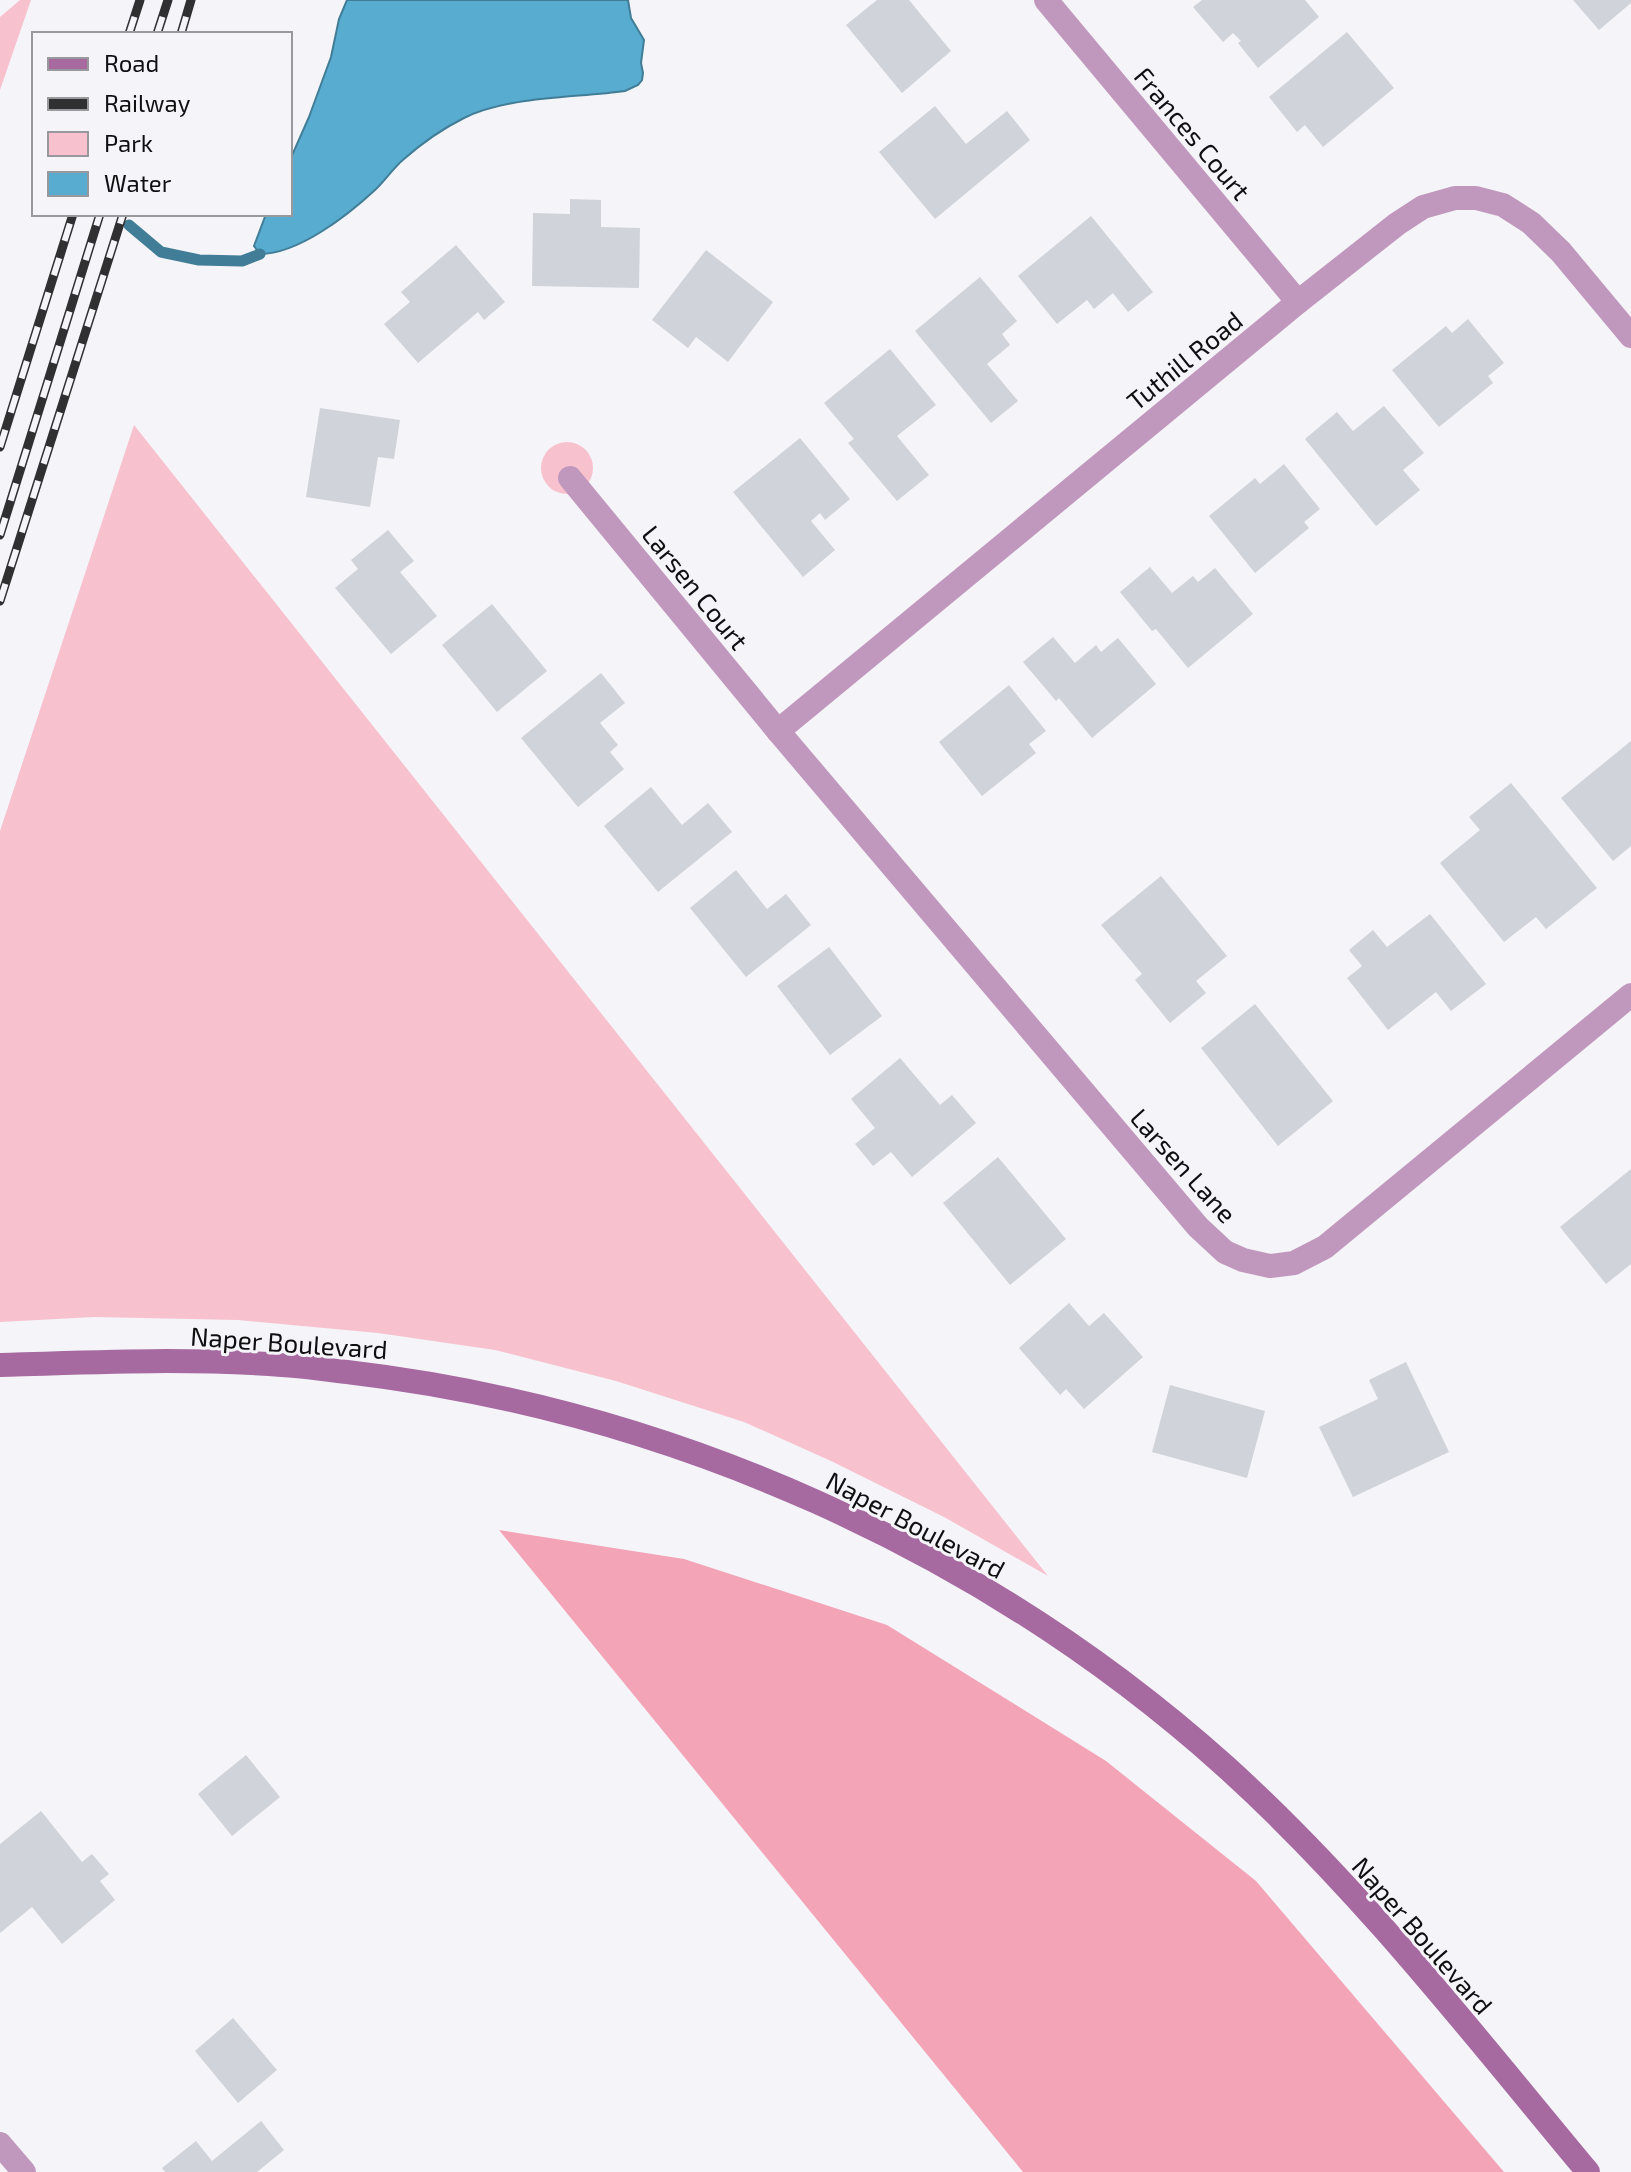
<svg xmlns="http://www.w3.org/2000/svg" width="1631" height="2172" viewBox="0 0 1631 2172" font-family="'Exo 2',sans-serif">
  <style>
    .green { fill: #f7c2ce }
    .forest { fill: #f3a4b7 }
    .water { fill: #57accf; stroke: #417d96; stroke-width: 2 }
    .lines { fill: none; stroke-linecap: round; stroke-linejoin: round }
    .stream { stroke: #417d96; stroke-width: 11 }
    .building { fill: #d0d3d9 }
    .minor { stroke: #c198bd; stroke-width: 24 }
    .secondary { stroke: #a66aa1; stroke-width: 24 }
    .rail-casing { stroke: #302f32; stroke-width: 9 }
    .rail { stroke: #f5f4f9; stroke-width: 6; stroke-dasharray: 18; stroke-linecap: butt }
    .labels { text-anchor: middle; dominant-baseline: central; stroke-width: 6; stroke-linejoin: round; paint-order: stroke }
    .street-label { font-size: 26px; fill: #0f0e10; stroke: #f5f4f9 }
  </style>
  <rect width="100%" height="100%" fill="#f5f4f9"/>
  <g class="green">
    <polygon points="20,0 31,0 0,90 0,17"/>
    <polygon points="134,425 1048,1576 944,1517 831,1461 744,1422 616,1381 495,1350 378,1333 238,1320 94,1317 0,1322 0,831"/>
    <circle cx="567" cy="468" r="26"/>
  </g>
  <polygon class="forest" points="499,1530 684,1559 887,1625 1106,1761 1256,1881 1504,2172 1023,2172"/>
  <path class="water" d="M347 0H628L631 18 644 40 641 63 643 73 642 80 638 85 625 91C575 98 508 96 464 118 442 129 422 143 404 159 393 168 385 181 375 190 347 216 298 254 260 254L254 246 266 214H290V160L309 117 331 57 339 19Z"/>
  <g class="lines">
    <polyline class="stream" points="129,225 161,252 199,260 242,261 260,254"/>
  </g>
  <g class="building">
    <polygon points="877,0 909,0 951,51 902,93 846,25"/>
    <polygon points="1202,0 1305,0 1319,17 1258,68 1238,43 1241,41 1233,33 1223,42 1193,7"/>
    <polygon points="1573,0 1631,0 1631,3 1599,30"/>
    <polygon points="1347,32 1394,88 1323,147 1305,125 1297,132 1269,97"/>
    <polygon points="935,106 966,144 1007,111 1030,140 935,219 879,152"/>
    <polygon points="570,199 601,200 601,227 640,228 639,288 532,286 533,213 570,214"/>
    <polygon points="1091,216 1153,292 1128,312 1113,293 1094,309 1087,300 1057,324 1018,276"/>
    <polygon points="456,245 505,302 484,320 478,312 418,363 384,324 410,302 401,292"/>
    <polygon points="706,250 773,302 728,362 696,337 688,348 652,320"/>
    <polygon points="980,277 1017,321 1002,334 1010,345 987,364 1018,401 991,423 915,331"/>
    <polygon points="1468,319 1504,363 1488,376 1493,383 1439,427 1392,370 1446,326 1452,333"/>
    <polygon points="890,349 936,405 897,436 929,475 897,501 848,443 854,439 824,403"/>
    <polygon points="1384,406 1424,453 1403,470 1420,490 1376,526 1305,439 1337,412 1353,431"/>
    <polygon points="320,408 400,420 394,459 378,457 370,507 306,497"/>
    <polygon points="800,438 850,499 825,520 820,513 811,521 835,550 803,577 733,492"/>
    <polygon points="1284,464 1320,509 1304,522 1309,528 1255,573 1209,516 1255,478 1260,484"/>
    <polygon points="388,530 414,561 400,572 437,616 391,654 335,588 358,569 351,560"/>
    <polygon points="1150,567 1172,593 1193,576 1198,582 1215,568 1253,614 1188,668 1156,629 1152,631 1120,592"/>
    <polygon points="492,604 547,671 497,712 442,645"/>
    <polygon points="1053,637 1075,663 1096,645 1101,652 1118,638 1156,684 1092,738 1059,698 1056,701 1023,662"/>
    <polygon points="601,673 625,703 600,723 618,745 610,752 624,769 578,807 521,738"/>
    <polygon points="1009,685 1046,731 1029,744 1036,753 982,796 939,742"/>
    <polygon points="1631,741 1631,846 1613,861 1561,798"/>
    <polygon points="1511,783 1597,888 1546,929 1536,917 1504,942 1440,863 1480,830 1469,817"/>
    <polygon points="651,787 682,825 708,803 732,832 658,892 604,826"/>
    <polygon points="736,870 767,909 786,894 811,925 746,977 690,908"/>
    <polygon points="1161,876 1227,956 1196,981 1206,993 1170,1023 1135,980 1142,974 1101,925"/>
    <polygon points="1430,914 1486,984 1451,1011 1436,992 1388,1030 1347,978 1362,966 1349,950 1373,930 1387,947"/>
    <polygon points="829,947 882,1016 830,1055 777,986"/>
    <polygon points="1255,1004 1333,1101 1278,1146 1201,1048"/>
    <polygon points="900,1058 940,1105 952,1095 976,1123 912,1177 891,1152 873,1166 855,1144 875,1128 851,1099"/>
    <polygon points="998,1157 1066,1239 1010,1285 943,1203"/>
    <polygon points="1631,1169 1631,1264 1606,1284 1560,1227"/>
    <polygon points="1069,1303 1089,1326 1104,1313 1143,1357 1084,1409 1066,1389 1060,1395 1019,1348"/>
    <polygon points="1406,1362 1449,1452 1353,1497 1319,1427 1378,1399 1369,1380"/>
    <polygon points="1170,1385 1265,1411 1247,1478 1152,1452"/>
    <polygon points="246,1755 280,1797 232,1836 198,1794"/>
    <polygon points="41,1811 82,1862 92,1854 109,1874 100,1881 115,1900 62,1944 32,1907 0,1933 0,1844"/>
    <polygon points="233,2018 277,2070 238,2103 195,2051"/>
    <polygon points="261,2121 284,2150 257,2172 165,2172 162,2168 196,2141 212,2161"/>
  </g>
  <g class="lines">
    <g class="minor">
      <polyline points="1046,0 1298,302"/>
      <polyline points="570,478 778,731 1198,1227 1225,1252 1243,1260 1270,1266 1294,1263 1325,1247 1631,995"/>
      <polyline points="778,731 1298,302 1397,224 1423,207 1455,198 1476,198 1503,205 1531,223 1561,252 1631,336"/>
      <polyline points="0,2144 24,2172"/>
    </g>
    <path class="secondary" d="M0 1365C94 1362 188 1358 282 1365 304 1366 325 1370 347 1372 670 1410 983 1549 1225 1766 1360 1888 1472 2033 1588 2172"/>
    <defs>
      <g id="rail">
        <polyline points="129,34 140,0"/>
        <polyline points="157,34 168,0"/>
        <polyline points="181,34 191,0"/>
        <polyline points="0,447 73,214"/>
        <polyline points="0,535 100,214"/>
        <polyline points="0,601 123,214"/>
      </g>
    </defs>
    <use href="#rail" class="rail-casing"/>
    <use href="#rail" class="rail"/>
  </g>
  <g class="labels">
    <g class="street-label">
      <text transform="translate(1193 133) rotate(50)">Frances Court</text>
      <text transform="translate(1184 360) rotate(-39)">Tuthill Road</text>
      <text transform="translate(696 587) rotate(51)">Larsen Court</text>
      <text transform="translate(1184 1165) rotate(48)">Larsen Lane</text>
      <text transform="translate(289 1342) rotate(4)">Naper Boulevard</text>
      <text transform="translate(916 1524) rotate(28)">Naper Boulevard</text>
      <text transform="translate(1423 1935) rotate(49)">Naper Boulevard</text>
    </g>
  </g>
  <rect x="32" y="32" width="260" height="184" fill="#f5f4f9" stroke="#99989c" stroke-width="2"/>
  <rect x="48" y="58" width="40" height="12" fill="#a66aa1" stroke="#99989c" stroke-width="2"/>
  <text x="104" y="72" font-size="24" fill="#0f0e10">Road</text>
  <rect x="48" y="98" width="40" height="12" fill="#302f32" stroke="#99989c" stroke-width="2"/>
  <text x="104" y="112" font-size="24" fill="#0f0e10">Railway</text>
  <rect x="48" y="132" width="40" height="24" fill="#f7c2ce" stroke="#99989c" stroke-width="2"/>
  <text x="104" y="152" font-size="24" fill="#0f0e10">Park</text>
  <rect x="48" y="172" width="40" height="24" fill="#57accf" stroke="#99989c" stroke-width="2"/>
  <text x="104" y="192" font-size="24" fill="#0f0e10">Water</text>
</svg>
